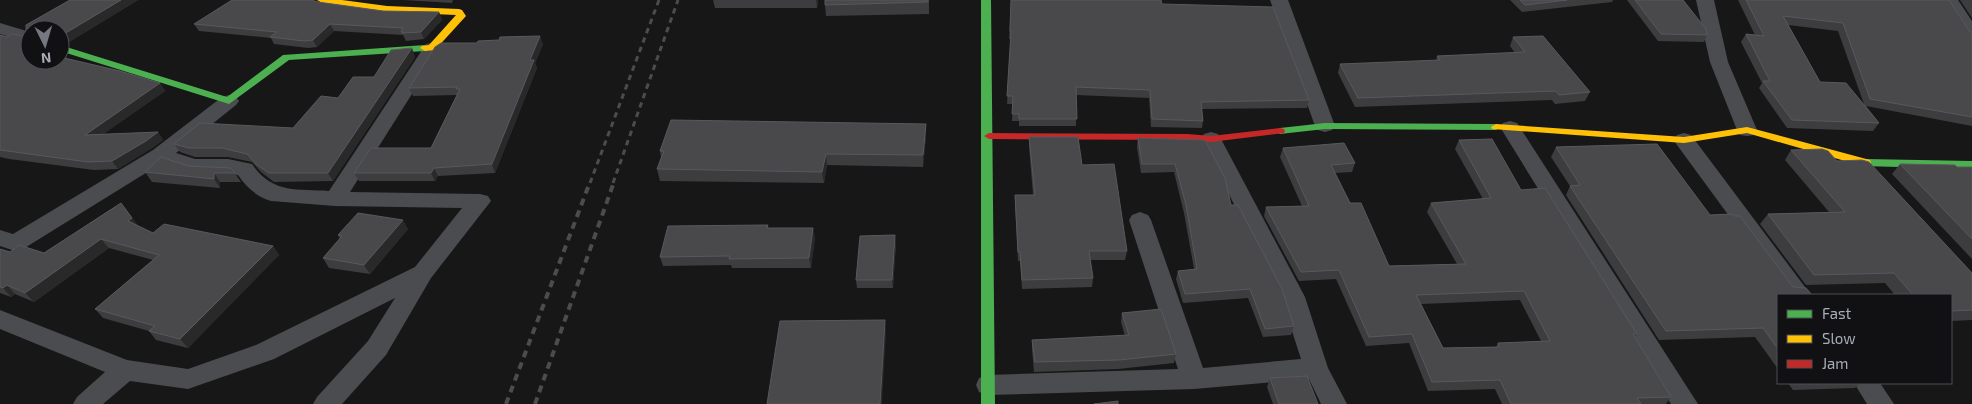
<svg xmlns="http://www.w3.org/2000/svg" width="1972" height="404" viewBox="0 0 1972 404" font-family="'Exo 2',sans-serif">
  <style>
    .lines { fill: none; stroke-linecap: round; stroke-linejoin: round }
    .street { fill: #4b4c50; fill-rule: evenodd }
    .fast { fill: #4caf50; fill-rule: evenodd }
    .slow { fill: #ffc107; fill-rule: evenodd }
    .jam { fill: #c62828; fill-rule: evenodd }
    .rail-far1 { stroke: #4b4c4f; stroke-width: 3; stroke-dasharray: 5.5 4.5; stroke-linecap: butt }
    .rail { stroke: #4b4c4f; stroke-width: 4; stroke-dasharray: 7 5.5; stroke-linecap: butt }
    .wall { fill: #3d3d3f; fill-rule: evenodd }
    .shaded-wall { fill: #29292a }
    .building { fill: #49494c; stroke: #58595d; fill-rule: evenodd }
  </style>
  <rect width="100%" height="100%" fill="#171717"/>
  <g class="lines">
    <g class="street">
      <polygon points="1270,0 1288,0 1335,126 1332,130 1325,132 1318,130 1315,126"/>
      <polygon points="1696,0 1714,0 1728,62 1757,130 1754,135 1747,136 1740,135 1737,130 1710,62"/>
      <polygon points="1940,0 1958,0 1972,21 1972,39 1966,38"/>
      <polygon points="0,23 30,32 30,43 0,34"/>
      <path d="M432 43 438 44 441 48 350 192 480 194 488 196 491 201 431 278 386 355 342 404H313L317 397 368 341 395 298 274 359 188 389 130 381 103 404H73L77 397 105 372 0 329V310L127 360 188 369 256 345 415 267 462 208 335 206 271 201C257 197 246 187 238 175L194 173 162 163 23 249 15 251 0 246V230L13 234 153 150 222 97 229 95 236 97 239 101 236 105 176 153 195 159H228L252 164C272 194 297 189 329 191L426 44Z"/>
      <polygon points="1510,121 1517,123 1698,404 1671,404 1500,127 1503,123"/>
      <polygon points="1211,132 1218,134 1221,139 1305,297 1328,368 1347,404 1321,404 1309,379 1194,389 988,395 979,392 976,385 979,378 988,375 1178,369 1129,220 1132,215 1140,212 1148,215 1151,220 1203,368 1301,359 1281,297 1201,139 1204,134"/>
      <polygon points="1684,133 1691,135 1811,295 1787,295 1677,145 1674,140 1677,135"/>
      <polygon points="1854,383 1880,383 1894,404 1867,404"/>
    </g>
    <g class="fast">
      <polygon points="981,0 991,0 995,404 981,404"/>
      <polygon points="60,45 227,97 283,55 425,45 430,48 425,51 289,60 229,104 60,51"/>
      <polygon points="1325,123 1496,124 1501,127 1496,130 1325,129 1280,134 1275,131 1280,128"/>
      <polygon points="1866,159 1972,161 1972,169 1862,166 1861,163 1862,160"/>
    </g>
    <g class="slow">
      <polygon points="317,0 342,0 387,6 459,9 462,10 466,16 435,50 425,51 420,48 422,46 429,45 456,15 387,12 322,3"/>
      <polygon points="1496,124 1684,137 1747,127 1870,160 1871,163 1866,167 1747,133 1684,143 1492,129 1491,127"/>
    </g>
    <polygon class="jam" points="1280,128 1284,129 1285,131 1284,133 1211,142 1188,140 989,139 984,136 989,133 1188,134 1211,136"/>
    <g class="rail-far1">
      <polyline points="590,183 659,0"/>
      <polyline points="613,183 678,0"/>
    </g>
    <g class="rail">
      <polyline points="506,404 590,182"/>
      <polyline points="535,404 614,182"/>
    </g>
  </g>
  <g class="wall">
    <polygon points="70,0 138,0 69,42 60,40 60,30 30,30 30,60 60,60 60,57 120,71 160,83 165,91 103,134 158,132 163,140 152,148 118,169 94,170 9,159 0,157 0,35 7,37 12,34 26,37 26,25"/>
    <polygon points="403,0 453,0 452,3"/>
    <polygon points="713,0 818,0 817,8 715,8"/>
    <polygon points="929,0 929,14 826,16 825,5"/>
    <polygon points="1011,0 1162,4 1309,100 1307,108 1202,109 1203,121 1202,128 1151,127 1149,98 1076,95 1076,126 1019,126 1019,121 1012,121 1013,104 1007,104 1011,39 1009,39"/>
    <polygon points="1510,0 1613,0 1612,2 1522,12"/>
    <polygon points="1627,0 1683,0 1707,35 1704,42 1658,41"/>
    <path d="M1738 0H1949L1970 32H1972V126L1866 106 1879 123 1873 131 1787 128 1759 88 1762 83 1741 42 1746 34 1755 35ZM1788 25 1838 31 1864 104 1820 82Z"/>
    <polygon points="1960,0 1972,0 1972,18"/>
    <polygon points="318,2 383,11 439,12 442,20 424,39 406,41 403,35 334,31 317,47 308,48 274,44 271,38 199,31 194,24"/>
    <polygon points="1513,37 1590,92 1585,101 1555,104 1552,100 1355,107 1338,73 1340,64 1436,61 1437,56 1515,53 1510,46"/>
    <polygon points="477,43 543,44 535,63 537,68 495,173 438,176 435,181 359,181 354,173 431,148 457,95 413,96 409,88"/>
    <polygon points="415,57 333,181 274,182 261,172 252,162 228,157 195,157 180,152 174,144 293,128 338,98 374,77"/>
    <polygon points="926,124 926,136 923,167 827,165 824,183 660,181 657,169 661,157 660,151"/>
    <polygon points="1029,137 1082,165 1127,251 1125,260 1090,260 1093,278 1092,287 1022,289 1020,261 1018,261 1015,204 1015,195 1033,195 1029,146"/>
    <polygon points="1138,138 1205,140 1231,205 1294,326 1291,335 1263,337 1248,298 1183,303 1176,279 1178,271 1194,269 1184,213 1174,172 1141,173 1137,147"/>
    <path d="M1459 140 1521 190 1637 334 1635 337 1671 397 1666 404H1502L1495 389 1428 391 1409 343 1366 346 1336 279 1299 281 1264 216 1266 207 1302 206 1280 157 1283 148 1355 163 1352 172 1335 173 1350 203 1389 266 1457 264 1427 212 1431 203 1483 199 1455 149ZM1520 300 1541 341 1498 343 1496 347 1443 348 1421 304Z"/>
    <polygon points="1556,147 1710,215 1778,295 1778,369 1755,337 1659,340 1566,195 1570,186 1551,157"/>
    <polygon points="1791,150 1837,161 1972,273 1972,320 1951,321 1951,295 1895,295 1885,283 1806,285 1760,224 1768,214 1829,212 1785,160"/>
    <polygon points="1900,164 1957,167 1972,167 1972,259 1892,174"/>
    <polygon points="188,166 231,168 241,182 220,182 220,188 152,182 145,172"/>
    <polygon points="121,203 138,226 153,233 273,246 279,255 188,348 156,340 149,331 103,318 95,309 153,260 109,248 34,302 15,294 11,297 0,293 0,249 10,252 44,253"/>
    <polygon points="768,225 768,228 815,237 811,268 732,268 731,265 663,266 660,257"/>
    <polygon points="408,229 370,274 329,268 323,258 340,239 338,235"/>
    <polygon points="896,243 893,288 857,288 856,280"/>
    <polygon points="1122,313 1176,354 1174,363 1118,369 1034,372 1032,349 1032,340 1125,336 1121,322"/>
    <polygon points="1270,378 1318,404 1273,404 1267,387"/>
    <polygon points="1788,383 1860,383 1855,388 1793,390"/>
  </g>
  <g class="shaded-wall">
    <polygon points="121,0 138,0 69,42 64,34"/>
    <polygon points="816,0 818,0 817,8"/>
    <polygon points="439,12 442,20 424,39 421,32"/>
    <polygon points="330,24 334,31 317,47 313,40"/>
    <polygon points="540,36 543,44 535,63 537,68 495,173 492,164 530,60"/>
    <polygon points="412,48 415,57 333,181 328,173"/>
    <polygon points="160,83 165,91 91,143 85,135"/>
    <polygon points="926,124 926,136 923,167 923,155"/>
    <polygon points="158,132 163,140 152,148 118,169 112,161"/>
    <polygon points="826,154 827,165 824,183 822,172"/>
    <polygon points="434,168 438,176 435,181 431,173"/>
    <polygon points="214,173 220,182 220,188 214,179"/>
    <polygon points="121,203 128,212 139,227 128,221"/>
    <polygon points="403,220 408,229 370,274 364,265"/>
    <polygon points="813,228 815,237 811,268 809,258"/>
    <polygon points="895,235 896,243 893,288 892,280"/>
    <polygon points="101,239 109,248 34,302 25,293"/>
    <polygon points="273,246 279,255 188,348 180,339"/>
    <polygon points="7,285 15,294 11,297 3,288"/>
    <polygon points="885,320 886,332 882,404 880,404"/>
  </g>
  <g class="building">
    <polygon points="70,0 121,0 64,34 60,34 60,30 30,30 30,60 60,60 60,57 120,71 160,83 85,135 158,132 146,141 112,161 88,162 0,150 0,35 7,37 12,34 26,37 26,25"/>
    <polygon points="232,0 311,0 318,2 383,11 439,12 421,32 402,33 403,32 401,32 403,28 330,24 313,40 304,41 270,37 277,32 194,24"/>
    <polygon points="825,0 928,0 928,2 825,5"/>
    <polygon points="1011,0 1161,0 1162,4 1273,7 1309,100 1201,102 1203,121 1152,119 1150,90 1076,87 1077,119 1019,119 1019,114 1012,114 1013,96 1007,96 1011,32 1010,31"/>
    <polygon points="1520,0 1567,0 1525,5"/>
    <polygon points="1635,0 1683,0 1706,29 1707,35 1661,34"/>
    <polygon points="1746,0 1949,0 1970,32 1972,32 1972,117 1870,99 1843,23 1783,16 1820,82 1846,83 1879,123 1792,120 1763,81 1770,81 1746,34 1764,36"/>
    <polygon points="540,36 530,60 534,60 492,164 434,168 431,173 354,173 371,148 431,148 460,89 456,89 457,87 409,88 435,47 441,43 477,43 478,41 499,40 500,37"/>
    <polygon points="1543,36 1590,92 1559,95 1556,91 1358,98 1340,64 1440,60 1437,56 1525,52 1513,37"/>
    <polygon points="412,48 328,173 269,173 256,164 247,154 222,148 189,148 174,144 200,123 293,128 321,96 338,98 353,77 374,77 391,50"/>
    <polygon points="671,120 926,124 923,155 826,154 822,172 657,169 664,151 660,151"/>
    <polygon points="1029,137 1078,137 1082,165 1114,164 1127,251 1089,251 1093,278 1022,280 1020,252 1018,252 1015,195 1035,195"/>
    <polygon points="1138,138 1205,140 1225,178 1231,205 1238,205 1282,289 1294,326 1265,329 1250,289 1185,294 1178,271 1197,269 1186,205 1175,164 1142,164"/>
    <path d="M1492 139 1521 190 1545 188 1637 334H1633L1671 397 1637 398 1641 404H1511L1500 380 1432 382 1412 334 1369 337 1339 270 1301 272 1266 207 1309 206 1283 148 1344 143 1355 163 1331 165 1350 203H1361L1389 266 1466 264 1431 203 1491 198 1459 140ZM1524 291 1550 341 1498 343 1499 347 1443 348 1416 295Z"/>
    <polygon points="1657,144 1710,215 1732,214 1734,216 1740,216 1793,287 1806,288 1812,295 1778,295 1778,349 1763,328 1666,331 1570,186 1580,185 1556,147"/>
    <polygon points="1822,149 1828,151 1837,161 1862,160 1869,162 1972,273 1972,310 1951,311 1951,295 1913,295 1894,273 1814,275 1768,214 1845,212 1791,150"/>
    <polygon points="161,157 188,166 231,168 235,173 214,173 214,179 145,172"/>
    <polygon points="1900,164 1955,165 1957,167 1972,167 1972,239"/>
    <polygon points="121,203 132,218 128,221 153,233 164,224 273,246 180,339 149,331 155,326 95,309 159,255 101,239 25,293 7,285 3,288 0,287 0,249 10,252 19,245 44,253"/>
    <polygon points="358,213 403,220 364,265 323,258 342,236 338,235"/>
    <polygon points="768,225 767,228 813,228 809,258 729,259 730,256 660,257 668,226"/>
    <polygon points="895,235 892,280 856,280 860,236"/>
    <polygon points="1161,309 1176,354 1119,360 1035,362 1032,340 1129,335 1122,313"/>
    <polygon points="885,320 880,404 767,404 780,321"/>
    <polygon points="1307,376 1318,404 1279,404 1270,378"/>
    <polygon points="1118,401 1118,404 1094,404"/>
  </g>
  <rect x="1777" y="294" width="175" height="90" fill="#111113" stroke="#4d4f55"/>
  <rect x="1787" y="310" width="25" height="8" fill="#4caf50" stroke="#4d4f55"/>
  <text x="1822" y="319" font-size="15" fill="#a8adb8">Fast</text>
  <rect x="1787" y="335" width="25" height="8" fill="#ffc107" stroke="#4d4f55"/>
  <text x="1822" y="344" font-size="15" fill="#a8adb8">Slow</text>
  <rect x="1787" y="360" width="25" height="8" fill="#c62828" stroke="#4d4f55"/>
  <text x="1822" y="369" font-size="15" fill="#a8adb8">Jam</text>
  <g transform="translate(45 45) rotate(175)"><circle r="24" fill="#111113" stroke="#4d4f55"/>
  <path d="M0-4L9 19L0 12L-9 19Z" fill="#757880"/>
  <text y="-8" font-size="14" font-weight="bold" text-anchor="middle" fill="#a8adb8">N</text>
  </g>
</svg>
